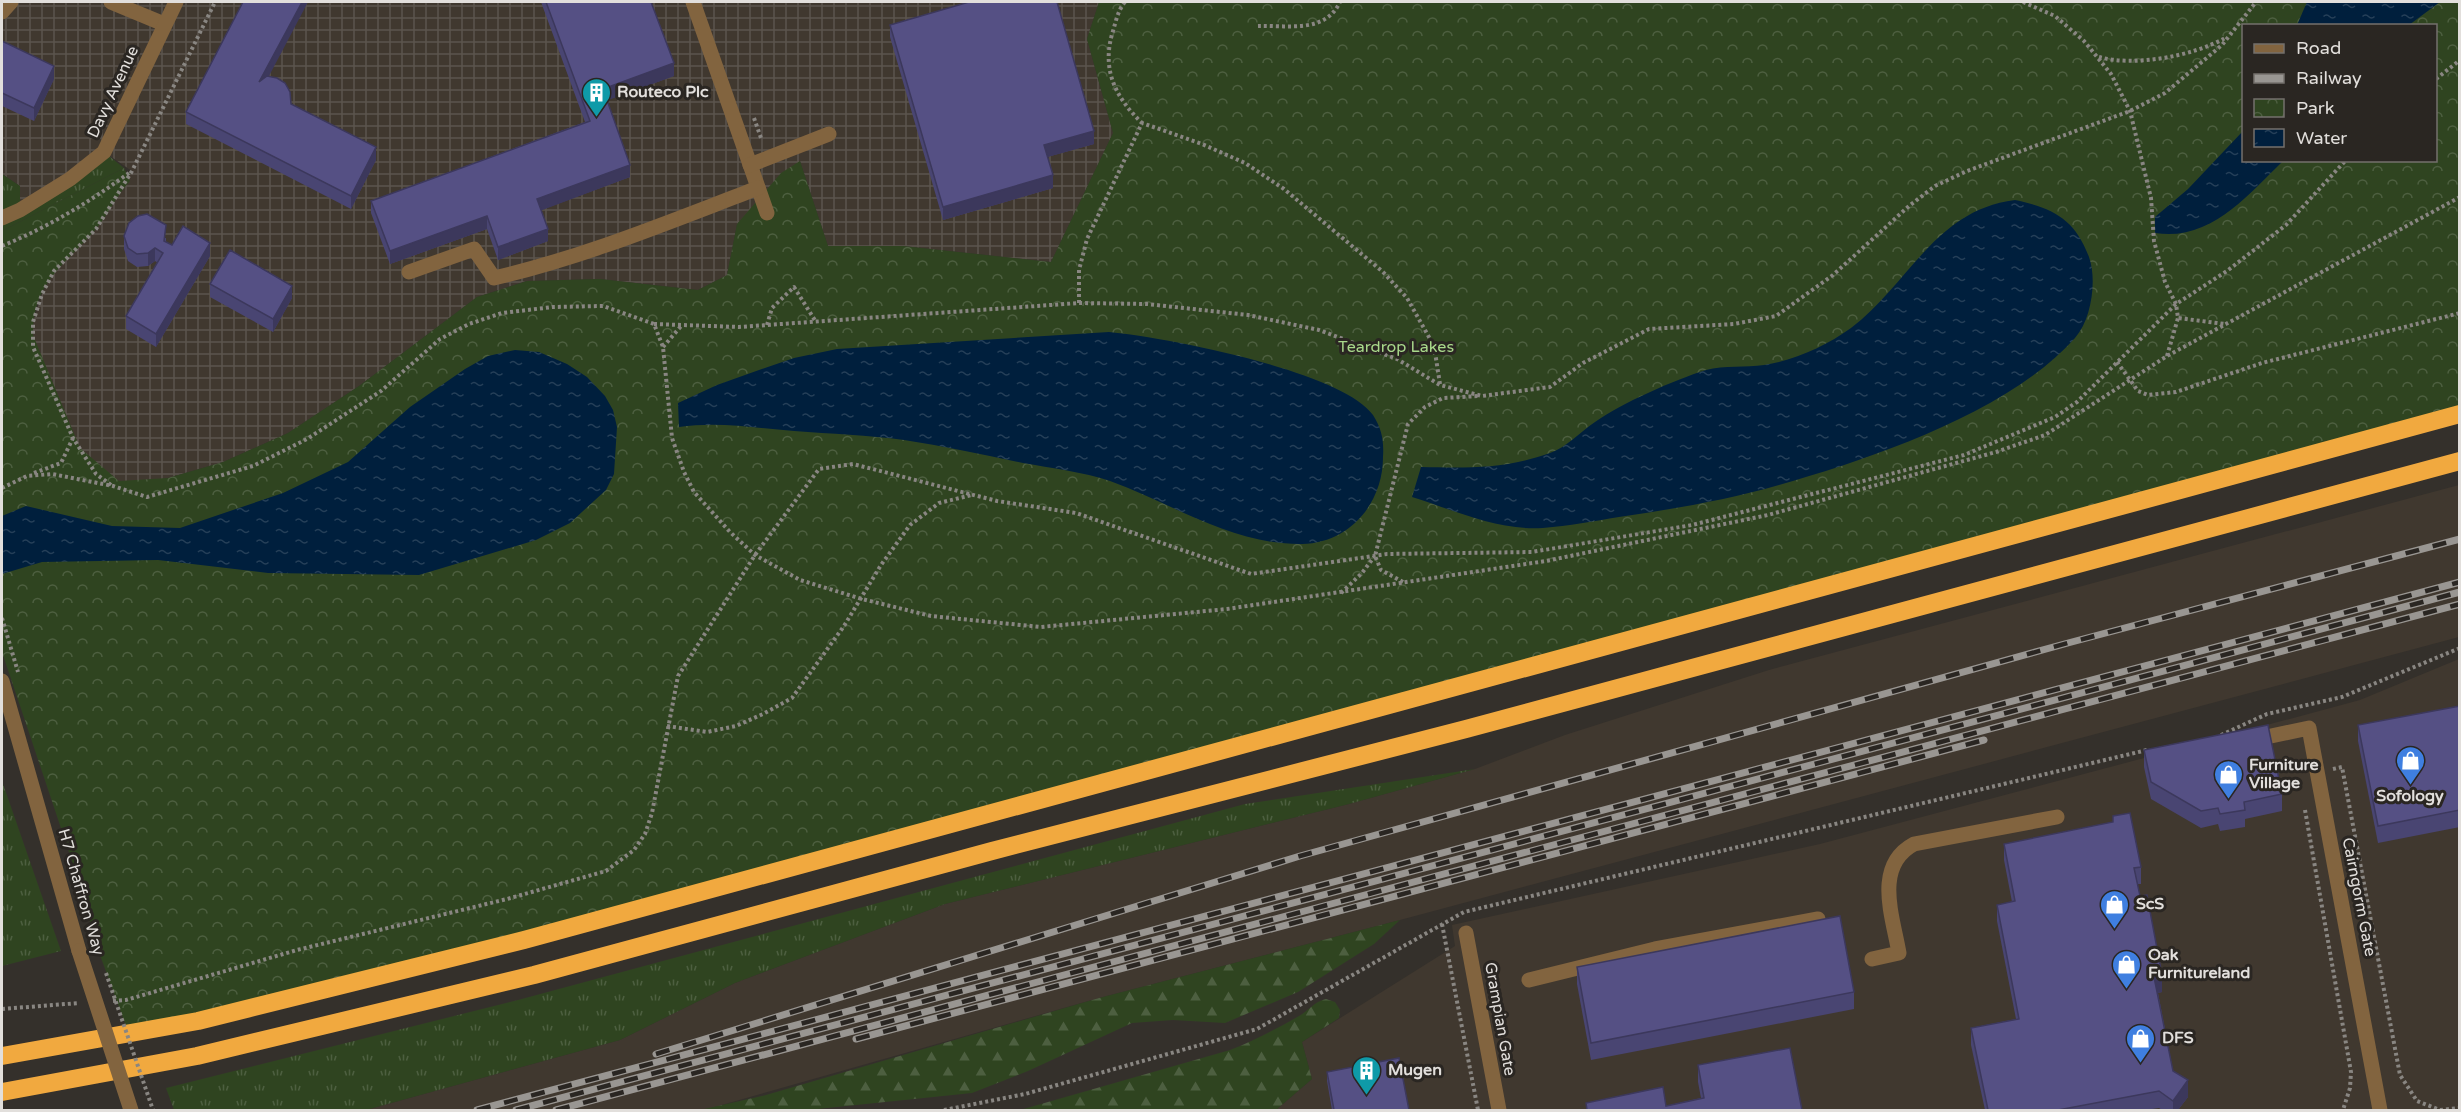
<svg xmlns="http://www.w3.org/2000/svg" width="2461" height="1112" viewBox="0 0 2461 1112" font-family="'Varela Round',sans-serif">
  <style>
    .built { fill: #40382f }
    .industrial { fill: url(#industrial-grid) }
    .grass { fill: url(#grass-tufts) }
    .forest { fill: url(#forest-firs) }
    .park { fill: url(#park-crowns); fill-rule: evenodd }
    .water { fill: url(#water-ripples) }
    .lines { fill: none; stroke-linecap: round; stroke-linejoin: round }
    .path { stroke: #898682; stroke-width: 4; stroke-dasharray: 3 3; stroke-linecap: butt }
    .minor { stroke: #82643f; stroke-width: 15 }
    .highway { stroke: #f1a93f; stroke-width: 18 }
    .rail-casing { stroke: #999692; stroke-width: 7 }
    .rail { stroke: #2a2622; stroke-width: 4.5; stroke-dasharray: 14; stroke-linecap: butt }
    .path-bridge { stroke: #898682; stroke-width: 4; stroke-dasharray: 3 3; stroke-linecap: butt }
    .minor-bridge { stroke: #82643f; stroke-width: 15 }
    .wall { fill: #494572 }
    .shaded-wall { fill: #3c385c }
    .building { fill: #555084; stroke: #3c385c; stroke-width: 1.5 }
    .labels { text-anchor: middle; dominant-baseline: central; stroke-width: 6; stroke-linejoin: round; paint-order: stroke }
    .street-label { font-size: 16px; fill: #e2dfdc; stroke: #2a2622 }
    .poi-label { font-size: 16px; font-weight: bold; fill: #e2dfdc; stroke: #2a2622; text-anchor: start }
    .park-label { font-size: 16px; fill: #a9d98b; stroke: #2a2622 }
  </style>
  <defs>
    <pattern id="industrial-grid" width="8" height="8" patternUnits="userSpaceOnUse" patternTransform="scale(1.5)"><rect width="8" height="8" fill="#40382f"/><path d="M0 4h8M4 0v8" fill="none" stroke="#5b544d"/></pattern>
    <pattern id="grass-tufts" width="24" height="20" patternUnits="userSpaceOnUse" patternTransform="scale(1.5)"><rect width="24" height="20" fill="#2f4420"/><path d="M3 7l-1-3M5 7V3M7 7l1-3M15 17l-1-3M17 17v-4M19 17l1-3" fill="none" stroke="#4d5f40"/></pattern>
    <pattern id="forest-firs" width="22" height="20" patternUnits="userSpaceOnUse" patternTransform="scale(1.5)"><rect width="22" height="20" fill="#2f4420"/><path d="M5 1l3.5 6h-7zM16 11l3.5 6h-7z" fill="#4d5f40"/></pattern>
    <pattern id="park-crowns" width="20" height="18" patternUnits="userSpaceOnUse" patternTransform="scale(1.5)"><rect width="20" height="18" fill="#2f4420"/><path d="M2 6a3 3 0 1 1 6 0M12 15a3 3 0 1 1 6 0" fill="none" stroke="#4d5f40"/></pattern>
    <pattern id="water-ripples" width="26" height="14" patternUnits="userSpaceOnUse" patternTransform="scale(1.5)"><rect width="26" height="14" fill="#001f3d"/><path d="M2 4q2-2 4 0t4 0M15 11q2-2 4 0t4 0" fill="none" stroke="#253f58"/></pattern>
  </defs>
  <rect width="100%" height="100%" fill="#34302b"/>
  <g class="built">
    <polygon points="2459,485 2459,637 1400,920 1099,998 704,1110 366,1110 620,1040 735,983 945,904 1349,804 1475,769 1565,735 1769,670"/>
    <polygon points="2459,659 2459,1110 1276,1110 1312,1079 1302,1042 1455,946 1452,925 1820,844 2163,753 2360,700"/>
  </g>
  <polygon class="industrial" points="2,2 1099,2 1087,39 1113,133 1051,262 903,246 828,246 800,161 737,224 727,275 698,290 600,279 526,281 477,297 359,386 288,433 223,462 168,478 113,486 96,474 72,437 33,347 33,322 42,294 54,271 96,229 132,171 104,152 20,210 20,186 2,174"/>
  <g class="grass">
    <polygon points="104,152 124,168 2,231 2,174 20,186 20,209"/>
    <polygon points="1475,769 1349,804 945,904 735,983 620,1040 366,1110 174,1110 166,1088 518,1000 1245,804"/>
    <polygon points="2,781 61,951 2,966"/>
  </g>
  <g class="forest">
    <polygon points="1400,920 1374,944 1298,992 1225,1023 1173,1020 1132,1023 1028,1071 972,1093 808,1110 700,1110 766,1095 1099,998"/>
    <path d="M1326 999 1335 1002 1340 1010 1339 1018 1302 1042 1312 1079 1276 1110H1020L1230 1050C1254 1041 1276 1029 1299 1016 1309 1010 1314 1002 1326 999Z"/>
  </g>
  <path class="park" d="M1099 2H2459V415L989 815 129 1034 97 947 77 876 2 652V231L124 168 127 174 132 171 128 177 130 181C116 196 108 215 95 230 65 265 32 283 33 335L80 448 119 481 168 478 223 462 288 433 359 386 477 297 527 281 600 279 698 290 727 275 737 224 781 173 800 161 828 246H903L1051 262 1113 133 1087 39ZM2244 26H2436V160H2244Z"/>
  <g class="water">
    <polygon points="2307,2 2440,2 2409,25 2297,25"/>
    <path d="M2243 131 2244 160 2283 161C2248 195 2210 242 2155 233V217L2188 189Z"/>
    <path d="M2015 200C2053 208 2075 219 2089 257 2097 279 2092 319 2075 338 2009 412 1873 458 1779 485 1727 500 1673 509 1619 517 1594 521 1569 526 1543 528 1498 531 1454 510 1412 497L1421 467C1468 468 1505 469 1550 453 1566 448 1581 431 1595 422 1622 403 1674 380 1706 370 1724 365 1746 368 1764 365 1795 360 1826 346 1851 328 1910 283 1935 210 2015 200Z"/>
    <path d="M1109 332C1164 337 1342 371 1373 415 1382 429 1384 441 1383 457 1383 503 1350 543 1302 544 1233 545 1173 504 1110 481 1083 472 1051 468 1023 463 984 455 944 446 904 440 868 435 831 434 794 431 755 428 718 421 679 427L678 403 717 385 759 370 794 358 837 349Z"/>
    <polygon points="515,350 539,352 567,364 587,377 605,396 613,410 617,427 614,474 606,490 570,523 536,540 419,575 268,573 158,560 42,562 2,574 2,516 26,506 112,526 180,528 283,493 348,462 410,407 465,369 488,356"/>
  </g>
  <g class="lines">
    <g class="path">
      <path d="M1125 2C1118 10 1116 21 1113 31 1101 69 1115 97 1142 123"/>
      <polyline points="2023,2 2055,16 2084,41 2111,74 2130,111 2151,198 2154,241 2165,282 2176,304 2178,318 2225,324"/>
      <path d="M1258 26C1287 25 1325 34 1340 2"/>
      <path d="M2099 57C2134 67 2193 56 2225 38"/>
      <polyline points="2436,79 2460,60"/>
      <polyline points="754,118 761,138"/>
      <path d="M2 246C48 227 88 203 129 173"/>
      <polyline points="1079,303 1079,270 1087,239 1142,123 1202,144 1245,163 1284,189 1383,272 1407,298 1434,346 1440,384"/>
      <polyline points="654,324 739,327 1079,303 1147,304 1248,315 1319,330 1397,359 1440,385 1482,396 1550,387 1583,363 1649,329 1734,324 1776,316 1833,275 1909,206 1935,186 1967,171 2130,111 2165,93 2222,45 2256,2"/>
      <polyline points="767,325 772,308 794,287 816,322"/>
      <polyline points="663,347 682,325"/>
      <polyline points="2167,356 2178,318"/>
      <polyline points="2117,362 2138,391 2148,395 2176,392 2262,363 2460,313"/>
      <polyline points="34,473 61,463 73,438"/>
      <polyline points="111,485 96,474 73,438 33,347 33,322 42,294 54,271 96,229 132,171 215,2"/>
      <polyline points="2,488 27,476 52,474 113,486 147,497 253,466 307,439 381,391 440,339 469,324 502,313 553,307 603,306 654,324 663,347 672,438 684,472 694,492 730,532 755,555 800,580 862,599 931,616 1041,627 1227,609 1546,561 1768,515 1996,452 2045,435 2167,356 2460,197"/>
      <polyline points="1403,582 1381,570 1375,556 1408,424 1425,407 1443,398 1479,396"/>
      <polyline points="1341,593 1362,573 1374,557"/>
      <polyline points="2,618 18,672"/>
      <polyline points="667,726 707,732 736,726 763,714 792,698 844,626 881,565 910,525 939,503 972,495"/>
      <polyline points="2221,735 2267,714 2342,697 2460,648"/>
      <polyline points="2333,769 2342,767 2400,1075 2417,1101 2440,1110"/>
      <polyline points="2305,810 2351,1072 2350,1088 2343,1110"/>
      <polyline points="1442,924 1478,1110"/>
      <polyline points="113,1001 126,1000 297,950 507,899 606,871 634,850 645,834 652,813 678,676 755,555 819,469 853,464 997,501 1076,513 1251,574 1387,554 1532,552 1692,525 1964,455 2055,417 2077,402 2176,304 2227,271 2286,225 2346,160"/>
      <polyline points="2,1009 79,1003"/>
      <polyline points="944,1110 1025,1094 1257,1029 1464,912 2147,750"/>
      <polyline points="2440,1110 2460,1108"/>
    </g>
    <g class="minor">
      <polyline points="111,2 164,24"/>
      <polyline points="693,2 767,213"/>
      <polyline points="2,12 11,2"/>
      <polyline points="750,165 829,134"/>
      <polyline points="2,218 20,210 70,179 104,152 176,2"/>
      <path d="M409 272 474 249 494 278C585 257 671 221 758 188"/>
      <polyline points="2,681 79,951"/>
      <polyline points="2271,736 2309,728 2380,1110"/>
      <polyline points="1466,933 1499,1110"/>
      <path d="M1872 959 1899 953C1893 917 1873 866 1914 844L2057 817"/>
      <polyline points="1529,980 1655,949 1818,919"/>
    </g>
    <g class="highway">
      <polyline points="2,1056 198,1021 524,940 2460,414"/>
      <polyline points="2,1092 197,1056 534,975 992,851 1466,729 2460,461"/>
    </g>
    <defs>
      <g id="rail">
        <polyline points="856,1039 1984,740"/>
        <polyline points="656,1054 1300,856 2068,643 2460,539"/>
        <polyline points="477,1110 2460,582"/>
        <polyline points="516,1110 2460,592"/>
        <polyline points="556,1110 2460,604"/>
      </g>
    </defs>
    <use href="#rail" class="rail-casing"/>
    <use href="#rail" class="rail"/>
    <polyline class="path-bridge" points="106,973 153,1110"/>
    <polyline class="minor-bridge" points="79,951 131,1110"/>
  </g>
  <g class="wall">
    <polygon points="541,2 651,2 674,76 607,100 630,177 541,210 548,241 498,260 487,229 390,264 371,213 371,201 585,122"/>
    <polygon points="890,25 1094,144 1047,157 1053,188 943,220 890,37"/>
    <polygon points="2,41 54,79 34,121 2,106"/>
    <polygon points="269,76 291,104 376,160 351,209 186,124 186,112"/>
    <polygon points="124,236 166,238 166,242 172,245 210,256 156,347 126,329 126,316 158,263 155,261 148,266 137,267 128,261 124,249"/>
    <polygon points="210,284 292,298 273,332 210,297"/>
    <polygon points="2460,706 2460,827 2378,843 2358,741 2358,725"/>
    <polygon points="2144,750 2282,794 2282,811 2245,819 2245,827 2220,831 2218,824 2201,828 2151,799 2144,767"/>
    <polygon points="2113,816 2141,867 2141,884 2137,884 2162,992 2158,993 2173,1071 2188,1097 2178,1110 2162,1110 2159,1108 2146,1110 1985,1110 1971,1045 1971,1028 2016,1019 1997,921 1997,905 2012,902 2004,860 2004,844 2113,822"/>
    <polygon points="1577,967 1854,992 1854,1009 1591,1060 1577,984"/>
    <polygon points="1698,1065 1802,1110 1586,1110 1586,1103 1666,1106 1701,1098 1698,1082"/>
    <polygon points="1327,1072 1409,1110 1332,1110 1327,1081"/>
  </g>
  <g class="shaded-wall">
    <polygon points="302,2 308,2 259,95 259,82"/>
    <polygon points="674,63 674,76 603,102 603,89"/>
    <polygon points="54,66 54,79 34,121 34,108"/>
    <polygon points="1094,131 1094,144 1044,158 1044,145"/>
    <polygon points="376,147 376,160 351,209 351,196"/>
    <polygon points="630,165 630,177 537,212 537,199"/>
    <polygon points="1053,175 1053,188 943,220 943,207"/>
    <polygon points="487,216 487,229 390,264 390,251"/>
    <polygon points="548,229 548,241 498,260 498,247"/>
    <polygon points="210,243 210,256 156,347 156,334"/>
    <polygon points="155,248 155,261 148,266 148,253"/>
    <polygon points="292,286 292,298 273,332 273,319"/>
    <polygon points="2162,975 2162,992 2154,994 2154,977"/>
    <polygon points="2188,1080 2188,1097 2178,1110 2173,1110 2173,1101"/>
  </g>
  <g class="building">
    <polygon points="243,2 302,2 259,82 267,76 277,78 285,83 290,92 291,104 376,147 351,196 186,112"/>
    <polygon points="546,2 651,2 674,63 603,89 630,165 537,199 548,229 498,247 487,216 390,251 371,201 590,121"/>
    <polygon points="969,2 1057,2 1094,131 1044,145 1053,175 943,207 890,25"/>
    <polygon points="2,41 54,66 34,108 2,93"/>
    <polygon points="147,214 166,225 164,241 172,245 183,226 210,243 156,334 126,316 163,253 155,248 148,253 137,254 128,248 124,236 129,223 138,216"/>
    <polygon points="230,250 292,286 273,319 210,284"/>
    <polygon points="2460,706 2460,810 2378,826 2358,725"/>
    <polygon points="2268,725 2282,794 2244,802 2245,810 2220,814 2218,808 2201,811 2151,782 2144,750"/>
    <polygon points="2130,813 2141,867 2134,868 2140,896 2147,895 2162,975 2154,977 2173,1071 2188,1080 2173,1101 2159,1091 2058,1110 1988,1110 1971,1028 2019,1019 1997,905 2015,901 2004,844 2113,822 2113,816"/>
    <polygon points="1840,916 1854,992 1591,1043 1577,967"/>
    <polygon points="1790,1048 1802,1110 1587,1110 1586,1103 1663,1087 1666,1106 1704,1098 1698,1065"/>
    <polygon points="1399,1058 1409,1110 1334,1110 1327,1072"/>
  </g>
  <defs>
    <symbol id="building-pin" viewBox="-11 -11 22 30"><path d="M0 17L-7.5 6A9.5 9.5 0 1 1 7.5 6Z" fill="#0f9aa8" stroke="#2a2622"/><path d="M-4-6H4V6H1V3H-1V6H-4ZM-2.5-4.3h1.7v1.8h-1.7ZM.8-4.3h1.7v1.8H.8ZM-2.5-1h1.7V.8h-1.7ZM.8-1h1.7V.8H.8Z" fill="#fff"/></symbol>
    <symbol id="shop-pin" viewBox="-11 -11 22 30"><path d="M0 17L-7.5 6A9.5 9.5 0 1 1 7.5 6Z" fill="#3f7fe0" stroke="#2a2622"/><path d="M-5-2.5h2.3a2.7 3.5 0 0 1 5.4 0H5L5.5 6h-11ZM-1.5-2.5h3a1.5 2.3 0 0 0-3 0Z" fill="#fff"/></symbol>
  </defs>
  <g fill-rule="evenodd">
    <use href="#building-pin" x="580" y="76" width="33" height="45"/>
    <use href="#shop-pin" x="2394" y="744" width="33" height="45"/>
    <use href="#shop-pin" x="2212" y="758" width="33" height="45"/>
    <use href="#shop-pin" x="2098" y="888" width="33" height="45"/>
    <use href="#shop-pin" x="2110" y="948" width="33" height="45"/>
    <use href="#shop-pin" x="2124" y="1022" width="33" height="45"/>
    <use href="#building-pin" x="1350" y="1054" width="33" height="45"/>
  </g>
  <g class="labels">
    <g class="street-label">
      <text transform="translate(113 92) rotate(-65)">Davy Avenue</text>
      <text transform="translate(81 892) rotate(74)">H7 Chaffron Way</text>
      <text transform="translate(2359 897) rotate(79)">Cairngorm Gate</text>
      <text transform="translate(1500 1019) rotate(80)">Grampian Gate</text>
    </g>
    <g class="poi-label">
      <text x="617" y="92">Routeco Plc</text>
      <text x="2249" y="765">Furniture<tspan x="2249" dy="18">Village</tspan></text>
      <text x="2410" y="796" text-anchor="middle">Sofology</text>
      <text x="2136" y="904">ScS</text>
      <text x="2148" y="955">Oak<tspan x="2148" dy="18">Furnitureland</tspan></text>
      <text x="2162" y="1038">DFS</text>
      <text x="1388" y="1070">Mugen</text>
    </g>
    <g class="park-label">
      <text x="1396" y="347">Teardrop Lakes</text>
    </g>
  </g>
  <rect width="2461" height="1112" fill="none" stroke="#e2dfdc" stroke-width="6"/>
  <rect x="2242" y="24" width="195" height="138" fill="#2a2622" stroke="#74706c" stroke-width="1.5"/>
  <rect x="2254" y="44" width="30" height="9" fill="#82643f" stroke="#74706c" stroke-width="1.5"/>
  <text x="2296" y="54" font-size="18" fill="#e2dfdc">Road</text>
  <rect x="2254" y="74" width="30" height="9" fill="#999692" stroke="#74706c" stroke-width="1.5"/>
  <text x="2296" y="84" font-size="18" fill="#e2dfdc">Railway</text>
  <rect x="2254" y="99" width="30" height="18" fill="url(#park-crowns)" stroke="#74706c" stroke-width="1.5"/>
  <text x="2296" y="114" font-size="18" fill="#e2dfdc">Park</text>
  <rect x="2254" y="129" width="30" height="18" fill="url(#water-ripples)" stroke="#74706c" stroke-width="1.5"/>
  <text x="2296" y="144" font-size="18" fill="#e2dfdc">Water</text>
</svg>
